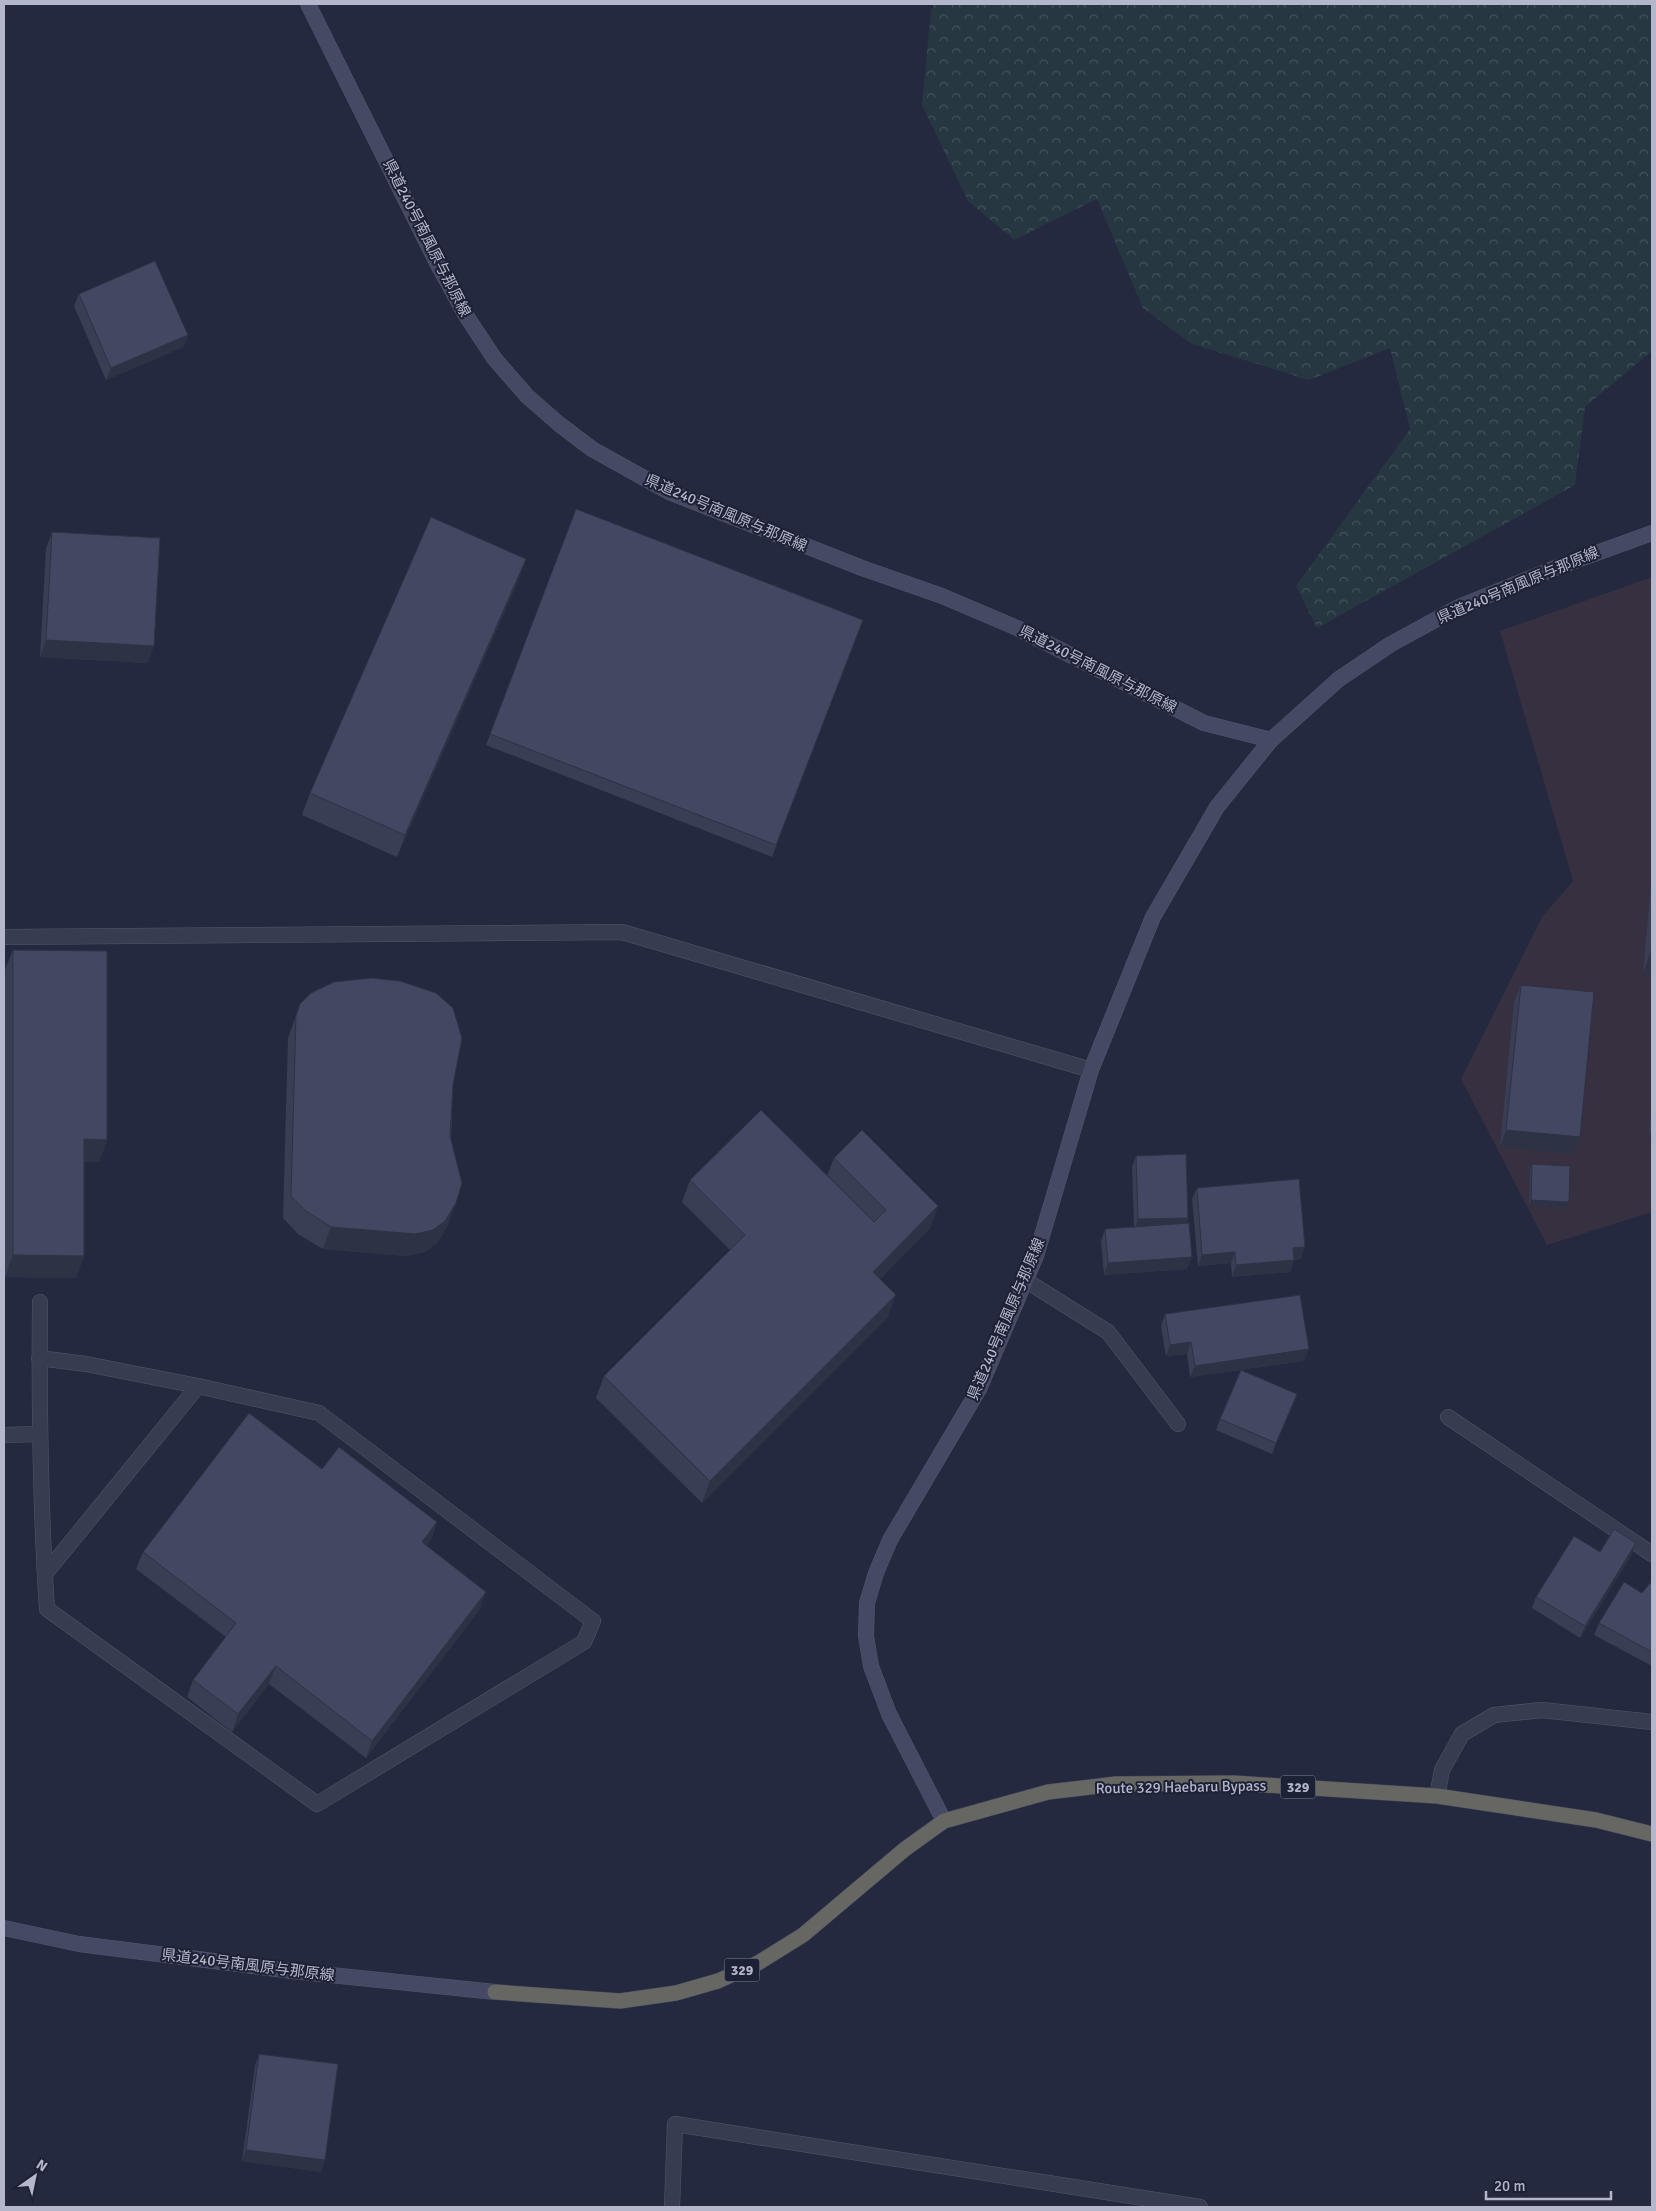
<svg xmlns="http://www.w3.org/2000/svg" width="1656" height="2211" viewBox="0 0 1656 2211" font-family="Signika,'Noto Sans JP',sans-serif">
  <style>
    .medical { fill: #363041 }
    .forest { fill: url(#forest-crowns) }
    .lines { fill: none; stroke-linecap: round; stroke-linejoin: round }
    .service-casing { stroke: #53576b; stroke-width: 16 }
    .minor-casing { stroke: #53576b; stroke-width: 16 }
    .secondary-casing { stroke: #53576b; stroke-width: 16 }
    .trunk-casing { stroke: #404458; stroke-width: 16 }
    .service { stroke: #383c50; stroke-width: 15 }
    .minor { stroke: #383c50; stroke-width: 15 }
    .secondary { stroke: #464963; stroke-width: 15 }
    .trunk { stroke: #666662; stroke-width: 15 }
    .wall { fill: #393e54 }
    .shaded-wall { fill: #2e3245 }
    .building { fill: #424862; stroke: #2e3245 }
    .labels { text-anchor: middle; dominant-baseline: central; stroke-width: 4; stroke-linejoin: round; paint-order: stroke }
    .shield { fill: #1d2135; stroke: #878a9e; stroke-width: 1 }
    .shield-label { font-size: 14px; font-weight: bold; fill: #b4b7cb }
    .street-label { font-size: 15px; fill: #b4b7cb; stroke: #1d2135 }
  </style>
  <defs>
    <pattern id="forest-crowns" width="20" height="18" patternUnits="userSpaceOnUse" patternTransform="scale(1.25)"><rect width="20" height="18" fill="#263741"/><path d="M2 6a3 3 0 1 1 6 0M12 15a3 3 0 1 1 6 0" fill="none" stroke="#43525b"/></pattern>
  </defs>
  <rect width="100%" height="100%" fill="#242940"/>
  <polygon class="medical" points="1652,577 1652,1212 1547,1245 1461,1079 1542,917 1573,881 1500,631"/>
  <polygon class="forest" points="934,4 1652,4 1652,351 1585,407 1575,485 1317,628 1296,586 1410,429 1390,348 1309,380 1192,344 1143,308 1097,199 1014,240 968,201 922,105 931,10"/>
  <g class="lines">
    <defs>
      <g id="service">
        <polyline points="1025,1280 1108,1332 1178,1424"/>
        <path d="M39 1358 86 1364 198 1386 319 1413 593 1621 584 1642 317 1804 47 1609C40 1506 39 1405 40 1302"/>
        <polyline points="1448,1417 1652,1554"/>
        <polyline points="4,1435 38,1434"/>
        <polyline points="45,1574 198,1386"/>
      </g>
      <g id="minor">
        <polyline points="4,937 622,932 1091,1070"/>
        <polyline points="1437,1796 1442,1770 1462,1734 1494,1715 1542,1710 1652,1722"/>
        <polyline points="672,2207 675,2124 1200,2207"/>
      </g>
      <g id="secondary">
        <polyline points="308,4 436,261 465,314 494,358 527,396 559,424 592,449 669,492 862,568 942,596 1017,628 1204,723 1271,740"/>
        <polyline points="944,1821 889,1714 871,1666 866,1636 867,1603 876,1573 890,1540 979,1389 1036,1256 1091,1070 1153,917 1217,807 1271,740 1339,679 1391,644 1459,607 1558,567 1652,533"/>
        <polyline points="4,1928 79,1944 292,1971 495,1992"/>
      </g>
      <polyline id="trunk" points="495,1992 620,2001 676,1993 718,1981 758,1963 803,1935 905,1849 944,1821 1048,1792 1116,1784 1234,1783 1437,1796 1596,1820 1652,1834"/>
    </defs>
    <use href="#service" class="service-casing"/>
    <use href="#minor" class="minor-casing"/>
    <use href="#secondary" class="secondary-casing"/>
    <use href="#trunk" class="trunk-casing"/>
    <use href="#service" class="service"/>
    <use href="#minor" class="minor"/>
    <use href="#secondary" class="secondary"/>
    <use href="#trunk" class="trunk"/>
  </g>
  <g class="wall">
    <polygon points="79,294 188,335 183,347 106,380 74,306"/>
    <polygon points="576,509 863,620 772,857 486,745"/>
    <polygon points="52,532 154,646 147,663 40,657 46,549"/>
    <polygon points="526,559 518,581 397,857 302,815 310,793"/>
    <polygon points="1652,872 1652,975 1643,974"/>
    <polygon points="13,950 107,1140 99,1162 84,1162 84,1256 76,1278 5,1277 4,972"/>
    <polygon points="1521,985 1574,1154 1500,1147 1514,1002"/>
    <polygon points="300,1004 453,1085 448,1225 437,1243 425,1252 406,1256 323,1249 298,1234 283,1218 288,1038"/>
    <polygon points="1652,1100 1652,1137 1649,1137"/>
    <polygon points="1136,1156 1188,1218 1186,1224 1187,1269 1104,1275 1101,1241 1105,1229 1134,1227 1132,1167"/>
    <polygon points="834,1158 938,1206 930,1228 880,1279 888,1317 702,1503 596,1398 604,1376 730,1250 682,1202 690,1180 827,1176"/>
    <polygon points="1532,1164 1569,1202 1566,1208 1529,1206 1530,1170"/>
    <polygon points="1197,1188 1301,1259 1294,1260 1290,1272 1232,1277 1231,1263 1198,1266 1192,1199"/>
    <polygon points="1165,1314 1304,1361 1190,1377 1187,1354 1166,1356 1161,1326"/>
    <polygon points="1297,1394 1272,1454 1216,1430 1220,1419"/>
    <polygon points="322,1469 437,1522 431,1540 426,1546 480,1609 366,1758 269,1684 232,1732 187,1697 193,1680 226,1637 136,1569 143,1552"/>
    <polygon points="1600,1552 1632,1554 1580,1638 1532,1608 1536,1597"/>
    <polygon points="1652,1584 1652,1666 1594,1635 1599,1623 1642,1593"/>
    <polygon points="259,2054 321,2172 242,2161 255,2066"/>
  </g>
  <g class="shaded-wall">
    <polygon points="188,335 183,347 106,380 111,368"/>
    <polygon points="526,559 518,581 397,857 405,835"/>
    <polygon points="46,640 154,646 147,663 40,657"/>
    <polygon points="1652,947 1652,975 1643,974"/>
    <polygon points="1652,1128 1652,1137 1649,1137"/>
    <polygon points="1506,1130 1580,1137 1574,1154 1500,1147"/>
    <polygon points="84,1139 107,1140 99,1162 76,1162"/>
    <polygon points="1531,1200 1569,1202 1566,1208 1529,1206"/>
    <polygon points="456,1203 448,1225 437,1243 425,1252 406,1256 323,1249 331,1227"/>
    <polygon points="938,1206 930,1228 865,1294 873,1272"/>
    <polygon points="1188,1218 1184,1230 1134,1231 1138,1219"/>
    <polygon points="1305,1247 1301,1259 1288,1260 1293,1248"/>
    <polygon points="1235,1252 1231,1263 1198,1266 1202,1255"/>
    <polygon points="13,1255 84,1256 76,1278 5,1277"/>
    <polygon points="1192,1257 1187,1269 1104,1275 1108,1263"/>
    <polygon points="1294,1260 1290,1272 1232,1277 1236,1265"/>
    <polygon points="896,1295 888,1317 702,1503 710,1481"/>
    <polygon points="1191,1342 1187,1354 1166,1356 1170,1345"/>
    <polygon points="1309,1349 1304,1361 1190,1377 1195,1366"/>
    <polygon points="1297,1394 1293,1406 1272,1454 1276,1443"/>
    <polygon points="437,1522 431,1540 416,1560 422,1542"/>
    <polygon points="1636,1543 1632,1554 1580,1638 1585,1626"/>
    <polygon points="486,1592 480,1609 366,1758 372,1741"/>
    <polygon points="276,1666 269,1684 232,1732 238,1714"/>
    <polygon points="246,2150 325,2160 321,2172 242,2161"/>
  </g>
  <g class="building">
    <polygon points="155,261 188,335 111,368 79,294"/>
    <polygon points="576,509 863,620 776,845 490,734"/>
    <polygon points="431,517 526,559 405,835 310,793"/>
    <polygon points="52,532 160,538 154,646 46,640"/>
    <polygon points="13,950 107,951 107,1140 84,1139 84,1256 13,1255"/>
    <polygon points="371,978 400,981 436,993 453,1008 462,1038 453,1085 450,1136 462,1183 456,1203 445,1221 433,1230 415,1234 331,1227 306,1211 291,1196 296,1016 300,1004 311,993 334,982"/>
    <polygon points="1521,985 1594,992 1580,1137 1506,1130"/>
    <polygon points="761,1110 874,1222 886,1210 834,1158 862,1130 938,1206 873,1272 896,1295 710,1481 604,1376 745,1235 690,1180"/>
    <polygon points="1186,1154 1188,1218 1138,1219 1136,1156"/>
    <polygon points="1532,1164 1570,1166 1569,1202 1531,1200"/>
    <polygon points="1299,1179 1305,1247 1293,1248 1294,1260 1236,1265 1235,1252 1202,1255 1197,1188"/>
    <polygon points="1189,1223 1192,1257 1108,1263 1105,1229"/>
    <polygon points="1300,1295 1309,1349 1195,1366 1191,1342 1170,1345 1165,1314"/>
    <polygon points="1241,1370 1297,1394 1276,1443 1220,1419"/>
    <polygon points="249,1413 322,1469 339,1447 437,1522 422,1542 486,1592 372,1741 276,1666 238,1714 193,1680 236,1623 143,1552"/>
    <polygon points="1614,1529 1636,1543 1585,1626 1536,1597 1574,1536 1600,1552"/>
    <polygon points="1624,1582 1642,1593 1650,1583 1652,1584 1652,1652 1599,1623"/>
    <polygon points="259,2054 338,2064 325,2160 246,2150"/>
  </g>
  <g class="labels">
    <g class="shield">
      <rect x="1280.5" y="1775.5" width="35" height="23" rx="4"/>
      <rect x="724.5" y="1958.5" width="35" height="23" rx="4"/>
    </g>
    <g class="shield-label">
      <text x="1298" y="1787">329</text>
      <text x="742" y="1970">329</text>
    </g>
    <g class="street-label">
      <text transform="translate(427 238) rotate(63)">県道240号南風原与那原線</text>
      <text transform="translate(726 513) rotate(23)">県道240号南風原与那原線</text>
      <text transform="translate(1518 585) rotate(-23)">県道240号南風原与那原線</text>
      <text transform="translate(1098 669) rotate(27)">県道240号南風原与那原線</text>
      <text transform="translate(1006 1319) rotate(-67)">県道240号南風原与那原線</text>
      <text transform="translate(1181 1787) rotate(-1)">Route 329 Haebaru Bypass</text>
      <text transform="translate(248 1965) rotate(7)">県道240号南風原与那原線</text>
    </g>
  </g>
  <rect width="1656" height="2211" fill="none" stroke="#b4b7cb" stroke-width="10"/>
  <g transform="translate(35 2176) rotate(33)" stroke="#1d2135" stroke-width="4" paint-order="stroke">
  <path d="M0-4L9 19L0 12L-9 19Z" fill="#b4b7cb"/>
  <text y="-8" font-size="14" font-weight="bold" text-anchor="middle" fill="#b4b7cb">N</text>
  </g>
  <path d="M1486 2191v8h125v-8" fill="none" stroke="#b4b7cb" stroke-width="2.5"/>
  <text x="1494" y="2191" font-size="15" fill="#b4b7cb" stroke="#1d2135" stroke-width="4" paint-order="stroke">20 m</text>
</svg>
